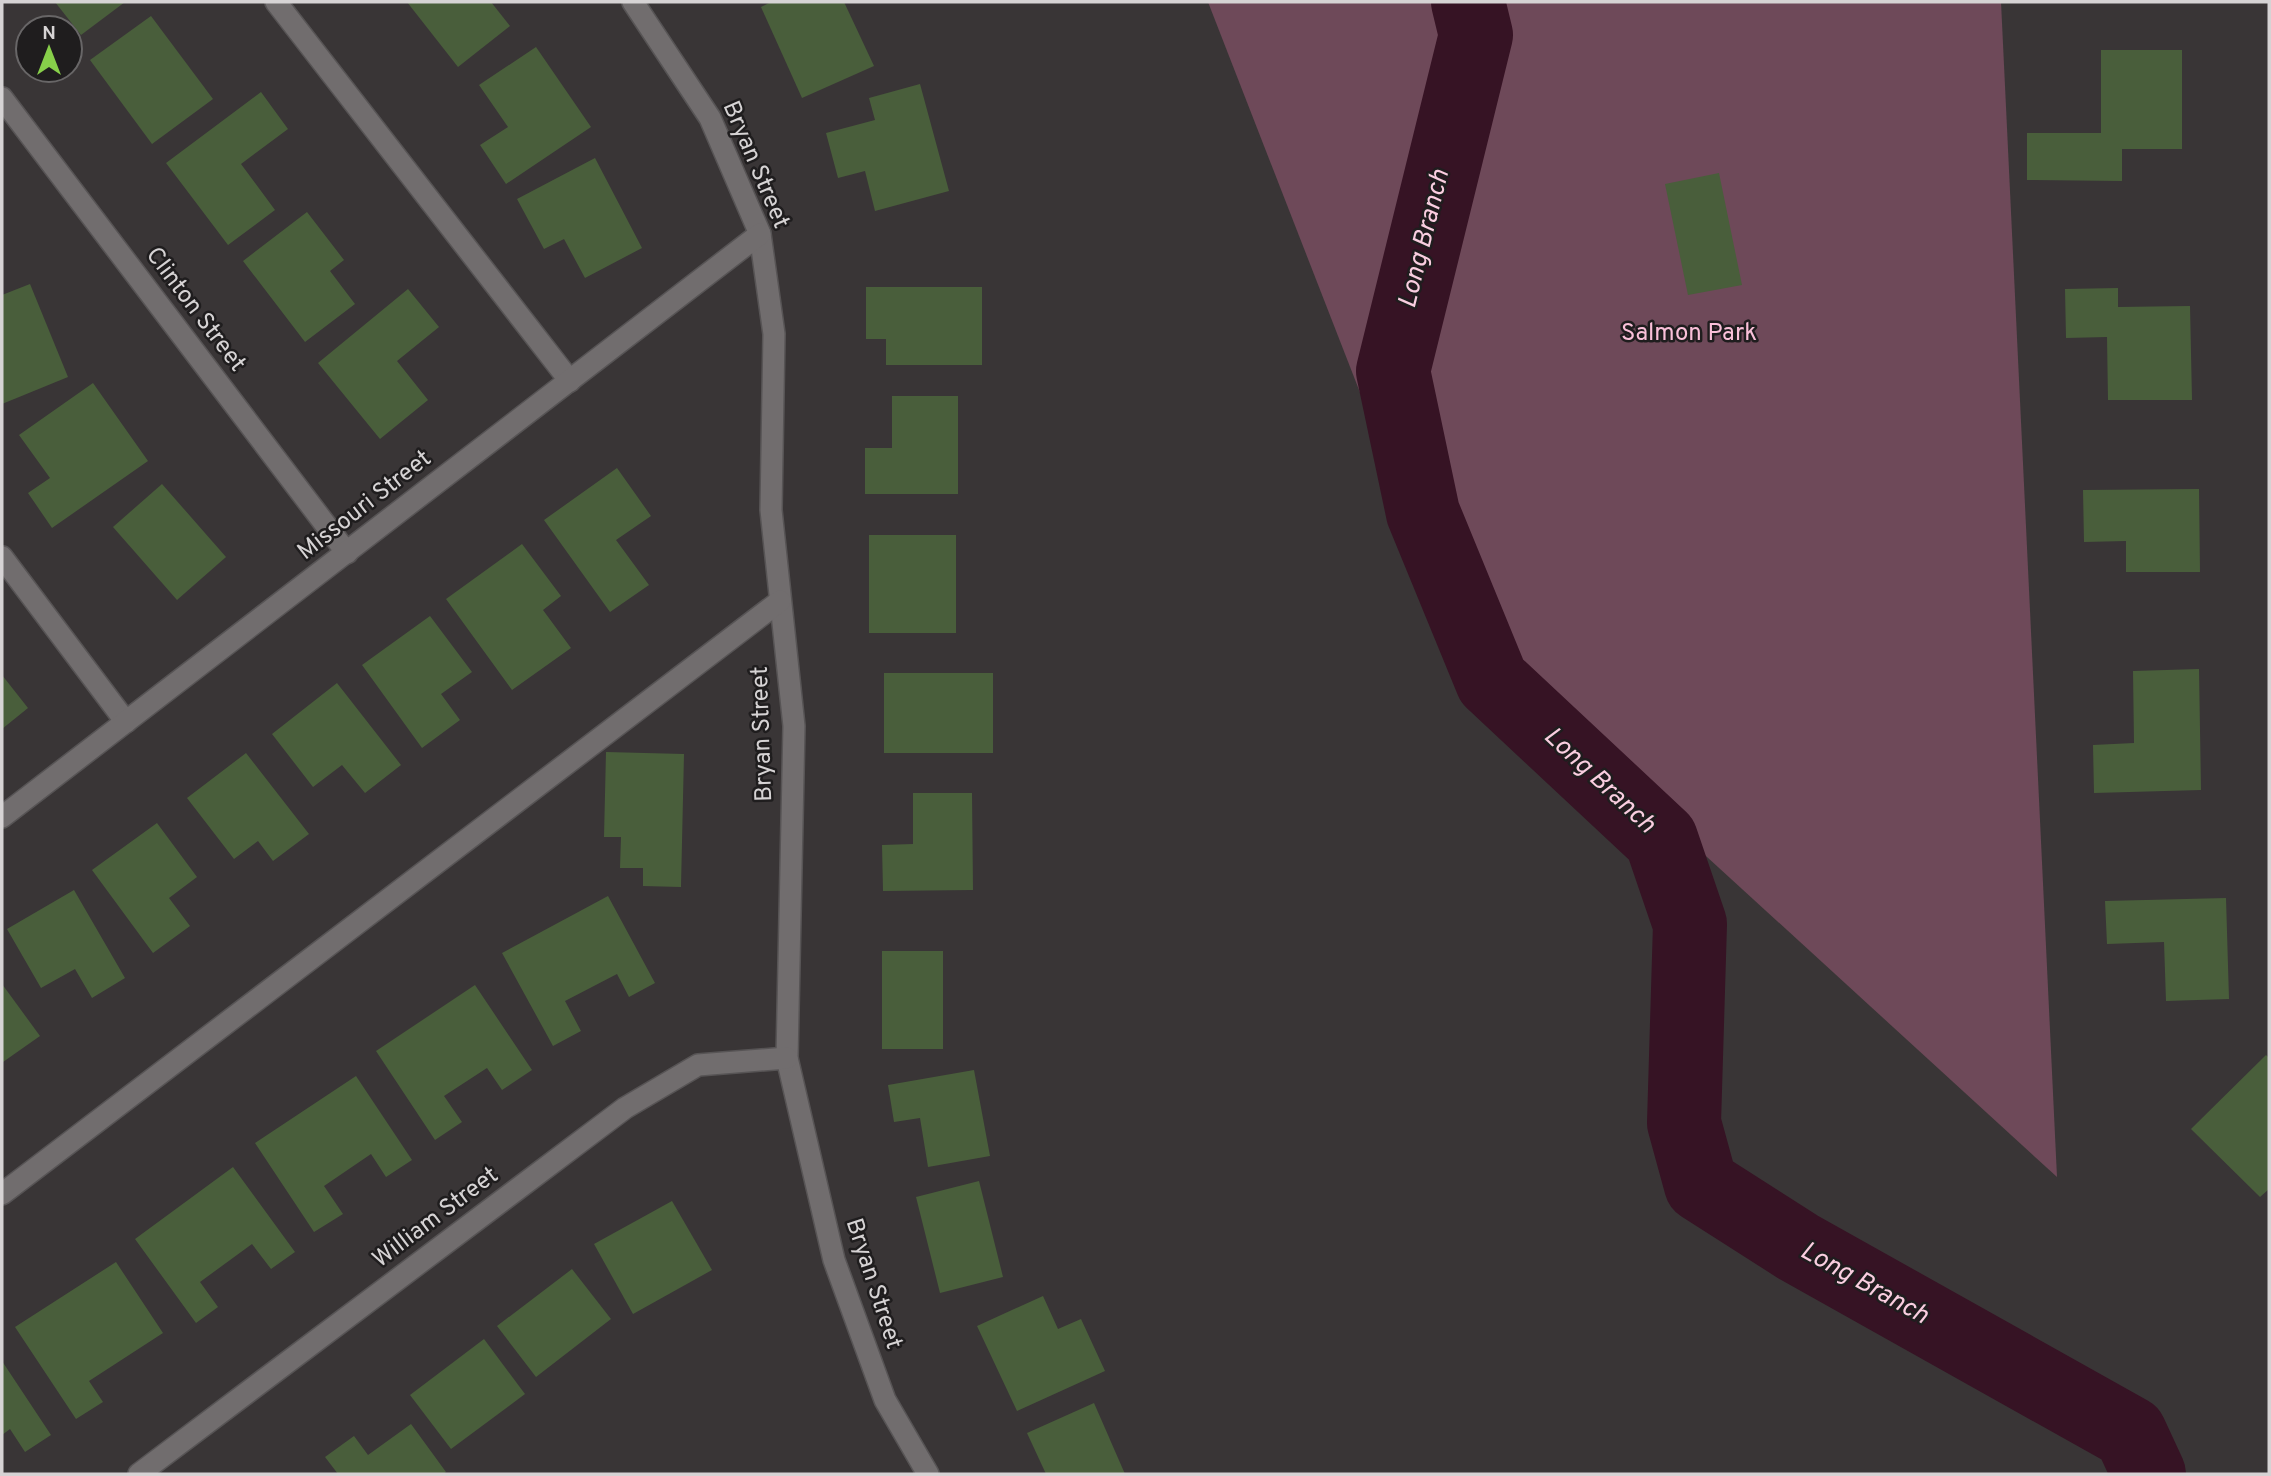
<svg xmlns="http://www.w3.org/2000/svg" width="2271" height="1476" viewBox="0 0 2271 1476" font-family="Overpass,sans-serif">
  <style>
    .green { fill: #6e4959 }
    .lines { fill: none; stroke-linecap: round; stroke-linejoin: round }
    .river { stroke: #361324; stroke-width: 74 }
    .building { fill: #495e3b }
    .minor-casing { stroke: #575455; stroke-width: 24 }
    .minor { stroke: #716d6e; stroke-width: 21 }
    .labels { text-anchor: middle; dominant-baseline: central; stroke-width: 5; stroke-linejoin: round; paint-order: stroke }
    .street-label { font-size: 24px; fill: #d6d3d4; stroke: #1f1d1e }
    .park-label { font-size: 24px; fill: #fac0d9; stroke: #1f1d1e }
    .water-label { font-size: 26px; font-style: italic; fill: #facee0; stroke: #1f1d1e }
  </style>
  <rect width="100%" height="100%" fill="#393536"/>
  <polygon class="green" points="1208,2 2001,2 2057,1177 1449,621"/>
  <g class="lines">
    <polyline class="river" points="1468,2 1476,35 1393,371 1423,513 1492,681 1661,839 1690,924 1684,1123 1701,1185 1798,1247 2130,1433 2149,1474"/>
  </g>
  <g class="building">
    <polygon points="55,2 125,2 81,35"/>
    <polygon points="407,2 491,2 510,26 458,67"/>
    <polygon points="771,2 844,2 874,66 802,98 761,7"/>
    <polygon points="151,16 213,99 152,144 90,60"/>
    <polygon points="536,47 591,127 506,184 480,145 508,127 479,85"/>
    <polygon points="2101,50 2182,50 2182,149 2122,149 2122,181 2027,180 2027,133 2101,133"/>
    <polygon points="920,84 949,191 875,211 865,171 838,178 826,133 875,120 869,98"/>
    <polygon points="261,92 288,129 241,164 275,210 228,245 166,163"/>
    <polygon points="595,158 642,248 585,278 564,239 544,249 517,199"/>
    <polygon points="1719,173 1742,285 1688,295 1665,184"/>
    <polygon points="307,212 344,260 330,271 355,304 305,342 243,261"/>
    <polygon points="30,284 68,377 2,404 2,295"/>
    <polygon points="866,287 982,287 982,365 886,365 886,339 866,339"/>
    <polygon points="2118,288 2118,307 2190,306 2192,400 2108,400 2107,337 2066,338 2065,289"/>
    <polygon points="408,289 439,327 397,361 428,400 380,439 318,363"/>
    <polygon points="93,383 148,461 52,528 28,493 50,478 19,435"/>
    <polygon points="892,396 958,396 958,494 865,494 865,448 892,448"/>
    <polygon points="617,468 651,516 616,540 649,585 610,612 544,520"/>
    <polygon points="162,484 226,557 177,600 113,527"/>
    <polygon points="2199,489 2200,572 2126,572 2126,541 2084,542 2083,490"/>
    <rect x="869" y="535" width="87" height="98"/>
    <polygon points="522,544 561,596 543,610 571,648 512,690 446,599"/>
    <polygon points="430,616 472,672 441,694 460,720 422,748 362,665"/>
    <polygon points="2199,669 2201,790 2094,793 2093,745 2134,743 2133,671"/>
    <rect x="884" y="673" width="109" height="80"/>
    <polygon points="2,675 28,708 2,729"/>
    <polygon points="337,683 401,765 365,793 342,765 313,787 272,734"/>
    <polygon points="606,752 684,754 681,887 643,886 643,868 620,868 621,837 604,837"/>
    <polygon points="246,753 309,834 273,861 258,841 234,859 187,798"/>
    <polygon points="913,793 972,793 973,890 883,891 882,845 913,844"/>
    <polygon points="157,823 197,877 169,898 190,926 153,953 92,870"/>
    <polygon points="74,890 125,978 92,998 75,969 41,988 7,929"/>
    <polygon points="608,896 655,983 629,997 617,974 565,1001 581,1031 553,1046 502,953"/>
    <polygon points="2226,898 2229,999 2166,1001 2164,942 2107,944 2105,901"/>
    <rect x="882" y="951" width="61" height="98"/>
    <polygon points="2,984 40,1036 3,1062 2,1059"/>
    <polygon points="475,985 532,1070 502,1090 487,1068 444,1096 462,1122 435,1140 376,1051"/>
    <polygon points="2266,1055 2269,1058 2269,1189 2260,1197 2191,1129"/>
    <polygon points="974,1070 990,1156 928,1167 920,1118 894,1122 888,1085"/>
    <polygon points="356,1076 412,1160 386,1177 371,1154 324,1186 343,1214 314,1232 255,1143"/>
    <polygon points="233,1167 295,1252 271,1269 252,1244 200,1282 218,1307 196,1323 135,1239"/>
    <polygon points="979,1181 1003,1277 940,1293 916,1197"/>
    <polygon points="672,1201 712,1270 633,1314 594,1244"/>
    <polygon points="116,1262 163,1333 89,1381 103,1402 76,1419 15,1327"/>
    <polygon points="572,1269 611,1319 536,1377 497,1326"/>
    <polygon points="1043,1296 1058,1329 1081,1319 1105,1371 1017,1411 977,1326"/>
    <polygon points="484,1339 525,1394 451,1449 410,1395"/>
    <polygon points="2,1361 51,1435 25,1452 10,1429 2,1435"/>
    <polygon points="1094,1403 1125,1474 1046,1474 1027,1433"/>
    <polygon points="411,1424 446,1472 443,1474 338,1474 325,1457 354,1436 368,1455"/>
  </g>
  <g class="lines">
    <defs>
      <g id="minor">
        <polyline points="276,2 570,381"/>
        <polyline points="633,2 710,118 760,234 774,334 771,510 794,726 787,1058 834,1260 885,1400 928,1474"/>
        <polyline points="2,98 347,553"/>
        <polyline points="2,557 126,722"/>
        <polyline points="2,817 760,234"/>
        <polyline points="2,1194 780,601"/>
        <polyline points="139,1474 625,1108 698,1065 787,1058"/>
      </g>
    </defs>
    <use href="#minor" class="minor-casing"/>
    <use href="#minor" class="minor"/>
  </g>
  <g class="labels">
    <g class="street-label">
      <text transform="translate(755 165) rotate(67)">Bryan Street</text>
      <text transform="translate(195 310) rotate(53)">Clinton Street</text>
      <text transform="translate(365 506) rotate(-38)">Missouri Street</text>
      <text transform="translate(763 734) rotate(-92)">Bryan Street</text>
      <text transform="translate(436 1218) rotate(-37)">William Street</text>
      <text transform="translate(873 1284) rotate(72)">Bryan Street</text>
    </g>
    <g class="park-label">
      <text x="1689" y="334">Salmon Park</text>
    </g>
    <g class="water-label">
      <text transform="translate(1425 239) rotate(-76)">Long Branch</text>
      <text transform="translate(1599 781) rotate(43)">Long Branch</text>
      <text transform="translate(1864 1284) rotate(29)">Long Branch</text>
    </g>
  </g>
  <rect width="2271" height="1476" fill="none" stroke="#d6d3d4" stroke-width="7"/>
  <g transform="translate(49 49)"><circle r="33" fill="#1f1d1e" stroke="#686667" stroke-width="2"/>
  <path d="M0-5L12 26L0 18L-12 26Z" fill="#87cf4a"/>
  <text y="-10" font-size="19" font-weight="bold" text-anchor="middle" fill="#d6d3d4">N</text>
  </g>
</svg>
